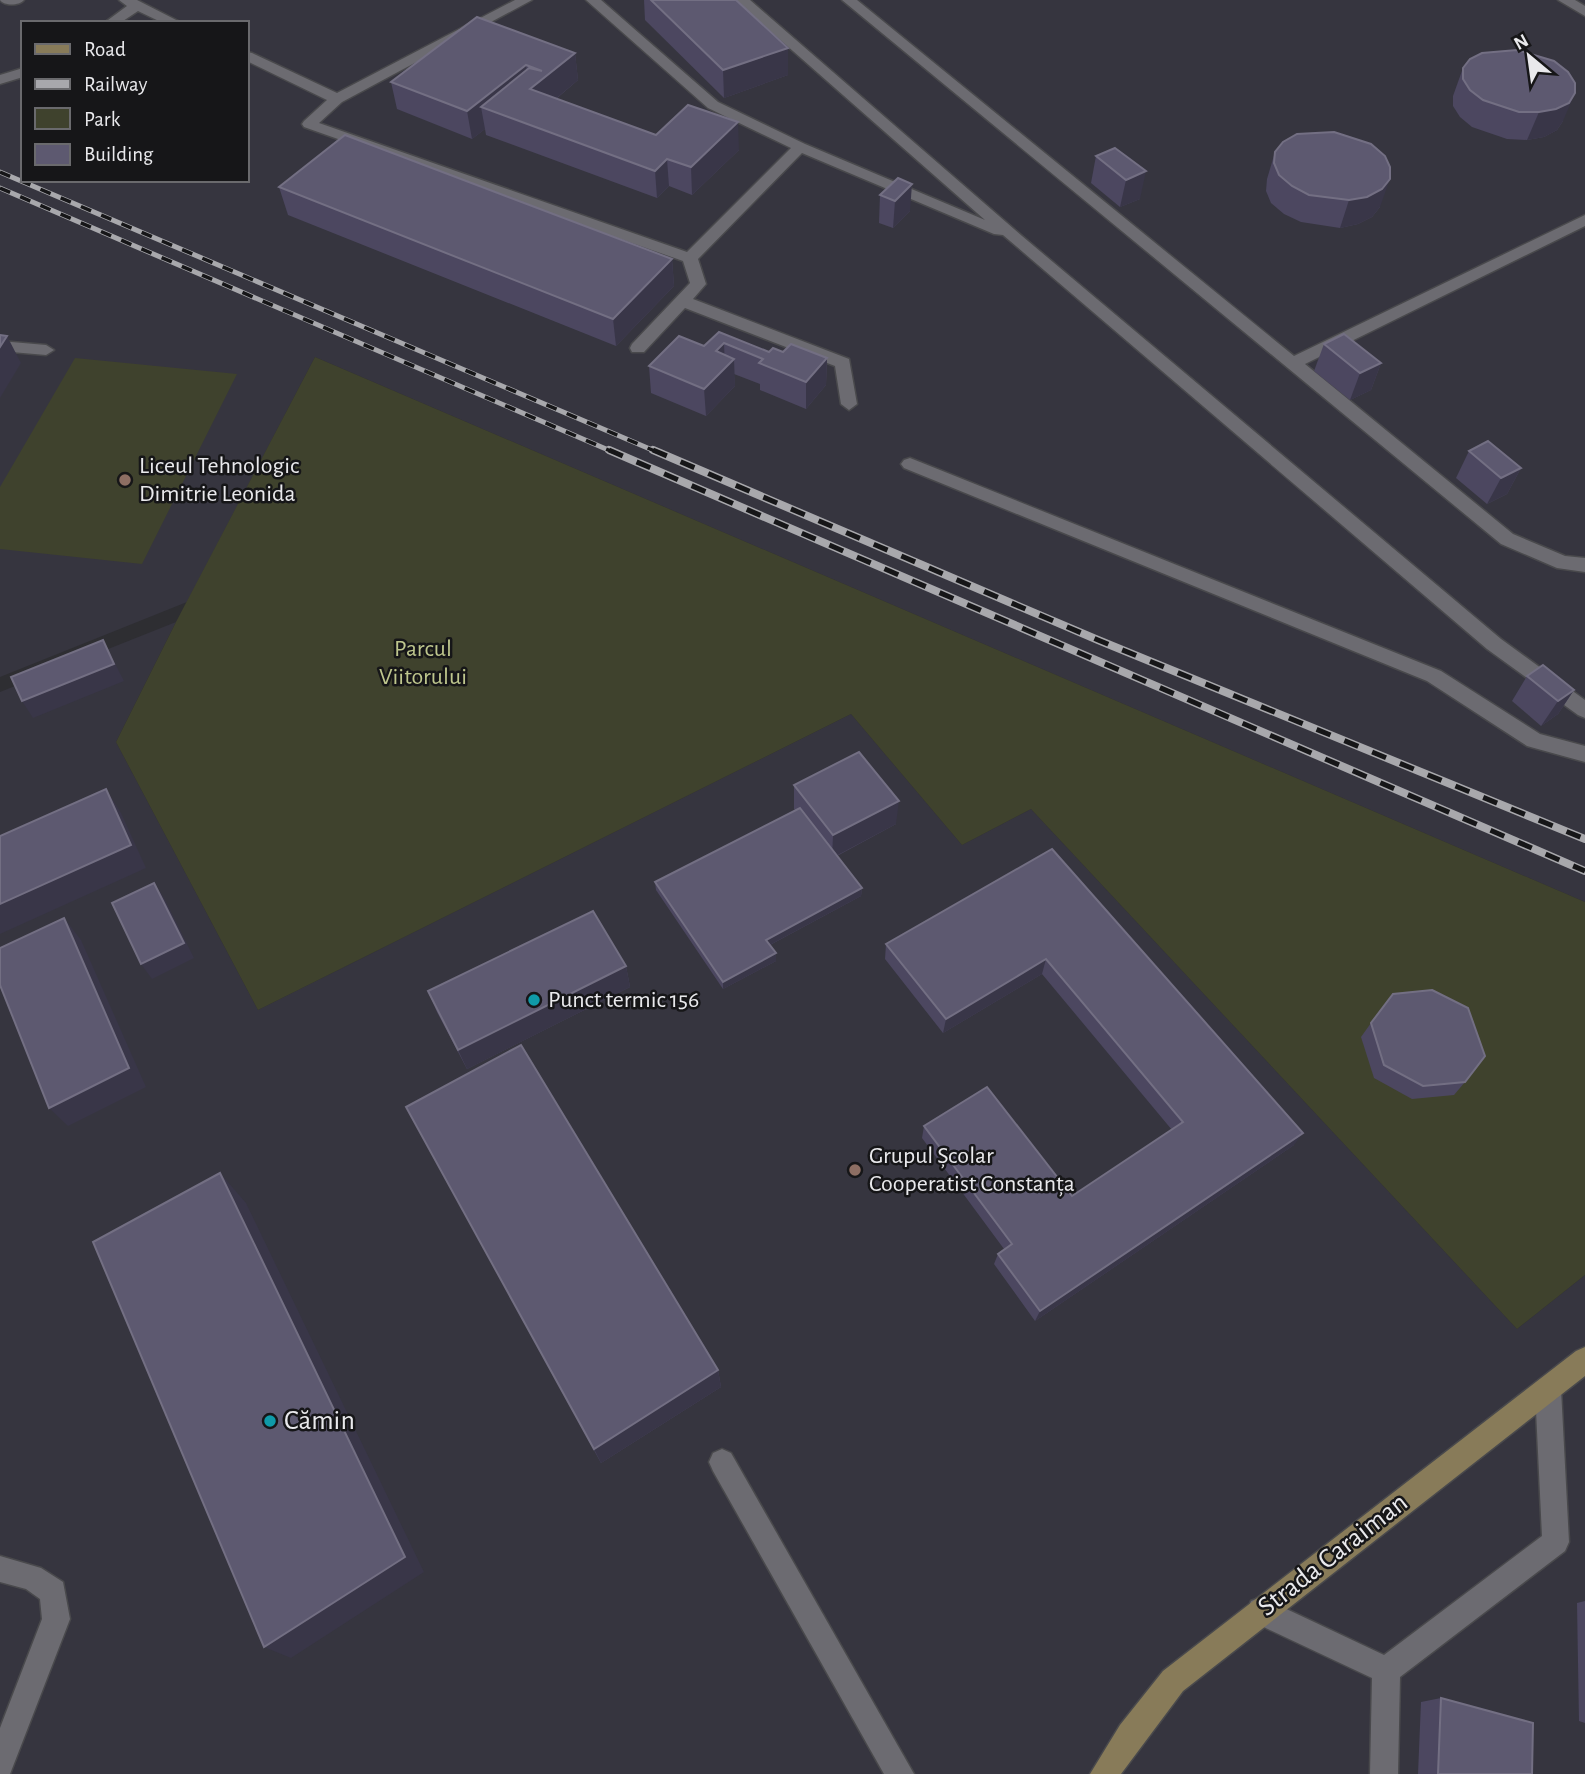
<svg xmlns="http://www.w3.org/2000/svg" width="1585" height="1774" viewBox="0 0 1585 1774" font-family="'Alegreya Sans',sans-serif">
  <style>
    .built { fill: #36353f; fill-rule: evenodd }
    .green { fill: #3f422d }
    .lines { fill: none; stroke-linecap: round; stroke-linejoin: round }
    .lane-casing { stroke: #49494c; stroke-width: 3 }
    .secondary-casing { stroke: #49494c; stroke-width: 3 }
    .lane { fill: #6c6b71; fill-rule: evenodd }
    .secondary { fill: #887b59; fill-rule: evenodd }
    .rail-far1-casing { stroke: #a8a8ac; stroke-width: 5 }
    .rail-casing { stroke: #a8a8ac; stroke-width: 8 }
    .rail-far1 { stroke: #161618; stroke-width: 3.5; stroke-dasharray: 11; stroke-linecap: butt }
    .rail { stroke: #161618; stroke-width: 5; stroke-dasharray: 15; stroke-linecap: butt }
    .wall { fill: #4c4760 }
    .shaded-wall { fill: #393648 }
    .building { fill: #5d5970; stroke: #736f83; stroke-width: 2 }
    .education-dot { fill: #8d6e63; stroke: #161618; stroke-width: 2.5 }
    .culture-dot { fill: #0f9aa8; stroke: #161618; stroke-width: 2.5 }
    .labels { text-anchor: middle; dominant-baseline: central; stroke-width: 5; stroke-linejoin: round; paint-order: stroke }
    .poi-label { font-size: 24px; fill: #e9e9ec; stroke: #161618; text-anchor: start }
    .park-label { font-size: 24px; fill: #bec68d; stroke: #161618 }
    .near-poi-label { font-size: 28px; fill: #e9e9ec; stroke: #161618; text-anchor: start }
    .near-street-label { font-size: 28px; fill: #e9e9ec; stroke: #161618 }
  </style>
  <rect width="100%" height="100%" fill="#2e2e32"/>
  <g class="built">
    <path d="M0 0H1585V902L315 357 187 602 0 677ZM23 23H247V180H23Z"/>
    <polygon points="176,622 116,742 258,1010 851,714 962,845 1031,809 1517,1329 1585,1275 1585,1774 0,1774 0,692"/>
  </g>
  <g class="green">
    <polygon points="315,357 1585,902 1585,1275 1517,1329 1031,809 962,845 851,714 258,1010 116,742 176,622"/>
    <polygon points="75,358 237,374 142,564 0,549 0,487"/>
  </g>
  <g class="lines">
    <defs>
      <g id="lane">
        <path d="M0 0H24C19 6 4 6 0 0Z"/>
        <polygon points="119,0 137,0 182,23 163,23 138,11 120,23 104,23 127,6"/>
        <polygon points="515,0 532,0 342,102 319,123 687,252 791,148 708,108 586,0 601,0 718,102 805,144 985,220 735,0 750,0 1022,236 1501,639 1585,700 1585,718 1578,715 1487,649 1003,235 994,234 802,153 698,259 706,284 693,299 849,359 857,404 849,410 841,404 835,366 685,308 644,352 632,352 630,348 632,344 690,283 683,261 304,127 302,124 304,121 327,100 247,61 247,52 252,53 337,93"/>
        <polygon points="842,0 857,0 1294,356 1585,215 1585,226 1305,364 1513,534 1565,556 1585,558 1585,572 1557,568 1501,544"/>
        <polygon points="1558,0 1575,0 1585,6 1585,16"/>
        <polygon points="23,68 23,77 0,84 0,75"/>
        <polygon points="0,341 46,345 54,350 46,355 0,351"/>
        <polygon points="910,458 1441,671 1540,734 1585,746 1585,762 1527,746 1427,681 904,468 901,464 904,460"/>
        <polygon points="1548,1376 1557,1380 1561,1389 1569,1542 1565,1551 1400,1677 1398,1774 1370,1774 1372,1678 1251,1621 1247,1611 1251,1601 1261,1597 1384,1655 1542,1536 1535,1389 1539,1380"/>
        <polygon points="722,1449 731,1453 914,1774 884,1774 713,1471 709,1462 713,1453"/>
        <polygon points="0,1556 41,1568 63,1582 70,1619 10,1774 0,1774 0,1728 42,1619 40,1599 26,1589 0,1582"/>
      </g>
      <polygon id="secondary" points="1585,1347 1585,1376 1183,1691 1121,1774 1090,1774 1120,1725 1163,1671 1576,1351"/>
    </defs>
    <use href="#lane" class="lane-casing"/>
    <use href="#secondary" class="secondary-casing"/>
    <use href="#lane" class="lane"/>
    <use href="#secondary" class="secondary"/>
    <defs>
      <g id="rail-far1">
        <polyline points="0,172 657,452"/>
        <polyline points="0,188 613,452"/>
      </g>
      <g id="rail">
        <polyline points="609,450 1585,871"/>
        <polyline points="653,450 1098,640 1585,839"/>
      </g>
    </defs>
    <use href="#rail-far1" class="rail-far1-casing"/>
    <use href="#rail" class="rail-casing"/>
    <use href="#rail-far1" class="rail-far1"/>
    <use href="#rail" class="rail"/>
  </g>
  <g class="wall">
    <polygon points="644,0 736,0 788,75 724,98 645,20"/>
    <polygon points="575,53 578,80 556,99 656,135 739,150 692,195 669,186 657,198 486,135 485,129 472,139 397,109 391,82"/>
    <polygon points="1463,68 1563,121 1557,130 1544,137 1527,140 1507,139 1472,127 1460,117 1453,106 1453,96"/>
    <polygon points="1115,148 1140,199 1120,207 1091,183 1096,156"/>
    <polygon points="1275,152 1380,207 1372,217 1358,224 1340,228 1301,222 1284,214 1271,203 1266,191 1267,179"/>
    <polygon points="898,178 910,211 893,228 879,223 880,195"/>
    <polygon points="279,187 672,259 674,286 616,346 288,215"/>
    <polygon points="719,332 769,352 783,352 827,358 826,385 806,409 760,390 760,384 734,374 735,386 706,416 651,393 649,366 704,346"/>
    <polygon points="1324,344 1381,363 1371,390 1350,400 1314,371"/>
    <polygon points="1469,451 1521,468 1507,494 1487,504 1456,478"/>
    <polygon points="1527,676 1574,690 1558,714 1541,726 1512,701"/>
    <polygon points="794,785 896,824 837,856 862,888 861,896 770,945 776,953 776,961 723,989 656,890 655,882 795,810 794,809"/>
    <polygon points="1052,849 1294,1145 1035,1321 994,1264 998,1254 1004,1249 922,1138 924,1126 1072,1196 1172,1130 1042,974 943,1033 885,959 886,944"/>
    <polygon points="626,966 630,987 467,1069 437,1012 428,991"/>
    <polygon points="1371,1023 1465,1082 1454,1095 1412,1099 1374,1078 1361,1037"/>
    <polygon points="406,1107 718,1370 721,1387 601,1463"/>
    <polygon points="1585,1601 1585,1723 1579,1721 1577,1603"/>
    <polygon points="1441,1698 1532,1774 1418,1774 1421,1702"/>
  </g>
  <g class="shaded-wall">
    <polygon points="788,48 788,75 724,98 723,70"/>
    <polygon points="575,53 578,80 534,117 530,89"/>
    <polygon points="526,65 530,92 481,107 485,129 472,139 467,111"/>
    <polygon points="1575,93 1563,121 1557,130 1544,137 1527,140 1539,112"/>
    <polygon points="738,122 739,150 692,195 691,167"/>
    <polygon points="667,159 669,186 657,198 655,171"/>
    <polygon points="1146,171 1140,199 1120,207 1126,180"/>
    <polygon points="1390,179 1380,207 1372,217 1358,224 1340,228 1349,200"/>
    <polygon points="912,184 910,211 893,228 895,201"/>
    <polygon points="672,259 674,286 616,346 613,319"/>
    <polygon points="7,336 21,363 0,398 0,347"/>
    <polygon points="724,343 725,368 734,359 735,386 706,416 704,389 716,351"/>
    <polygon points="827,358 826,385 806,409 806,382"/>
    <polygon points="1381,363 1371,390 1350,400 1360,373"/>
    <polygon points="1521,468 1507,494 1487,504 1501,478"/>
    <polygon points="103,640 124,681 33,718 22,701"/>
    <polygon points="1574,690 1558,714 1541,726 1558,701"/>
    <polygon points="106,789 121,813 146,868 0,934 0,904"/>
    <polygon points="899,801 896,824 832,858 833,835"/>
    <polygon points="154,883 164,898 194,958 152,979 141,964"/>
    <polygon points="862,888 861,896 766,947 766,940"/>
    <polygon points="64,918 81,940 146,1087 68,1126 49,1108"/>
    <polygon points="776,953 776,961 723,989 723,982"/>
    <polygon points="1046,959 1042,974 943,1033 946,1019"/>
    <polygon points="626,966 630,987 467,1069 458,1050"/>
    <polygon points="1303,1133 1294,1145 1035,1321 1040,1311"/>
    <polygon points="220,1173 246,1203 424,1572 291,1658 264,1647"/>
    <polygon points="718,1370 721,1387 601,1463 594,1449"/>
  </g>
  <g class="building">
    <polygon points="651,0 736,0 788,48 723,70"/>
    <polygon points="477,17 575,53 530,89 656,135 688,105 738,122 691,167 667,159 655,171 481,107 529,68 542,71 526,65 467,111 391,82"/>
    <polygon points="1517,50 1554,61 1568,72 1575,83 1575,93 1569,103 1556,109 1539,112 1519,112 1483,100 1470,90 1463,79 1463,68 1470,59 1482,53"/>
    <polygon points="1334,132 1371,144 1385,156 1390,167 1390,179 1382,189 1367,197 1349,200 1309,195 1292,186 1279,175 1274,163 1275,152 1283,142 1297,134"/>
    <polygon points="345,135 672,259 613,319 279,187"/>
    <polygon points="1115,148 1146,171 1126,180 1096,156"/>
    <polygon points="898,178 912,184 895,201 880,195"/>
    <polygon points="719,332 769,352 773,348 783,352 791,344 827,358 806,382 759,363 763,359 724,343 716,351 734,359 704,389 649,366 679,336 704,346"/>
    <polygon points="1344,334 1381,363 1360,373 1324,344"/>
    <polygon points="0,335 7,336 0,347"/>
    <polygon points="1488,441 1521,468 1501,478 1469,451"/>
    <polygon points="103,640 114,664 22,701 11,677"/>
    <polygon points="1543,665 1574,690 1558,701 1527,676"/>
    <polygon points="859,752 899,801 833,835 794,785"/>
    <polygon points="106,789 131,845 0,904 0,836"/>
    <polygon points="800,808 862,888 766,940 776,953 723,982 655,882"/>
    <polygon points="1052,849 1303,1133 1040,1311 998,1254 1012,1244 924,1126 987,1087 1072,1196 1183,1122 1046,959 946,1019 886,944"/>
    <polygon points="154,883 184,943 141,964 112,903"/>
    <polygon points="593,911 626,966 458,1050 428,991"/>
    <polygon points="64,918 129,1068 49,1108 0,985 0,948"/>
    <polygon points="1432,990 1468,1008 1485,1056 1465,1082 1423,1086 1384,1065 1371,1023 1393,994"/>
    <polygon points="521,1045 718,1370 594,1449 406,1107"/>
    <polygon points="220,1173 405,1557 264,1647 93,1242"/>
    <polygon points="1441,1698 1533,1723 1532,1774 1438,1774"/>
  </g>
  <g class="education-dot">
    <circle cx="125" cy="480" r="7"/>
    <circle cx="855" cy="1170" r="7"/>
  </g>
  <g class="culture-dot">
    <circle cx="534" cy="1000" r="7"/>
    <circle cx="270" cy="1421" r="7"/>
  </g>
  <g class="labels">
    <g class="poi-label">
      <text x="139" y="466">Liceul Tehnologic<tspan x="139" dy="28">Dimitrie Leonida</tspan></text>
      <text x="548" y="1000">Punct termic 156</text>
      <text x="869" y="1156">Grupul Școlar<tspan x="869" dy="28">Cooperatist Constanța</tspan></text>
    </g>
    <g class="park-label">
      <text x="423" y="649">Parcul<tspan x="423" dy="28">Viitorului</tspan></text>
    </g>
    <g class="near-poi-label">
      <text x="284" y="1421">Cămin</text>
    </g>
    <g class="near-street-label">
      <text transform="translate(1333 1555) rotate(-38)">Strada Caraiman</text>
    </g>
  </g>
  <rect x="21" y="21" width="228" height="161" fill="#161618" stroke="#6a6a6d" stroke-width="2"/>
  <rect x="35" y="44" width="35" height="10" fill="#887b59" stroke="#6a6a6d" stroke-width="2"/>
  <text x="84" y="56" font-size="21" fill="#e9e9ec">Road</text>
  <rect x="35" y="79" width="35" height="10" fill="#a8a8ac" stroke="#6a6a6d" stroke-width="2"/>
  <text x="84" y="91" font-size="21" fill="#e9e9ec">Railway</text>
  <rect x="35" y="108" width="35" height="21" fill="#3f422d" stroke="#6a6a6d" stroke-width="2"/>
  <text x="84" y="126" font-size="21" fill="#e9e9ec">Park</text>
  <rect x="35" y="144" width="35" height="21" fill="#5d5970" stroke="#6a6a6d" stroke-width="2"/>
  <text x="84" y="161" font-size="21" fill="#e9e9ec">Building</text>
  <g transform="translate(1529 56) rotate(331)" stroke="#161618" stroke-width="5" paint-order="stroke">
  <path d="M0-5L12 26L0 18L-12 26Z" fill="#e9e9ec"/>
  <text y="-10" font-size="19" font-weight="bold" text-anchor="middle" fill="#e9e9ec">N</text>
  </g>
</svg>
